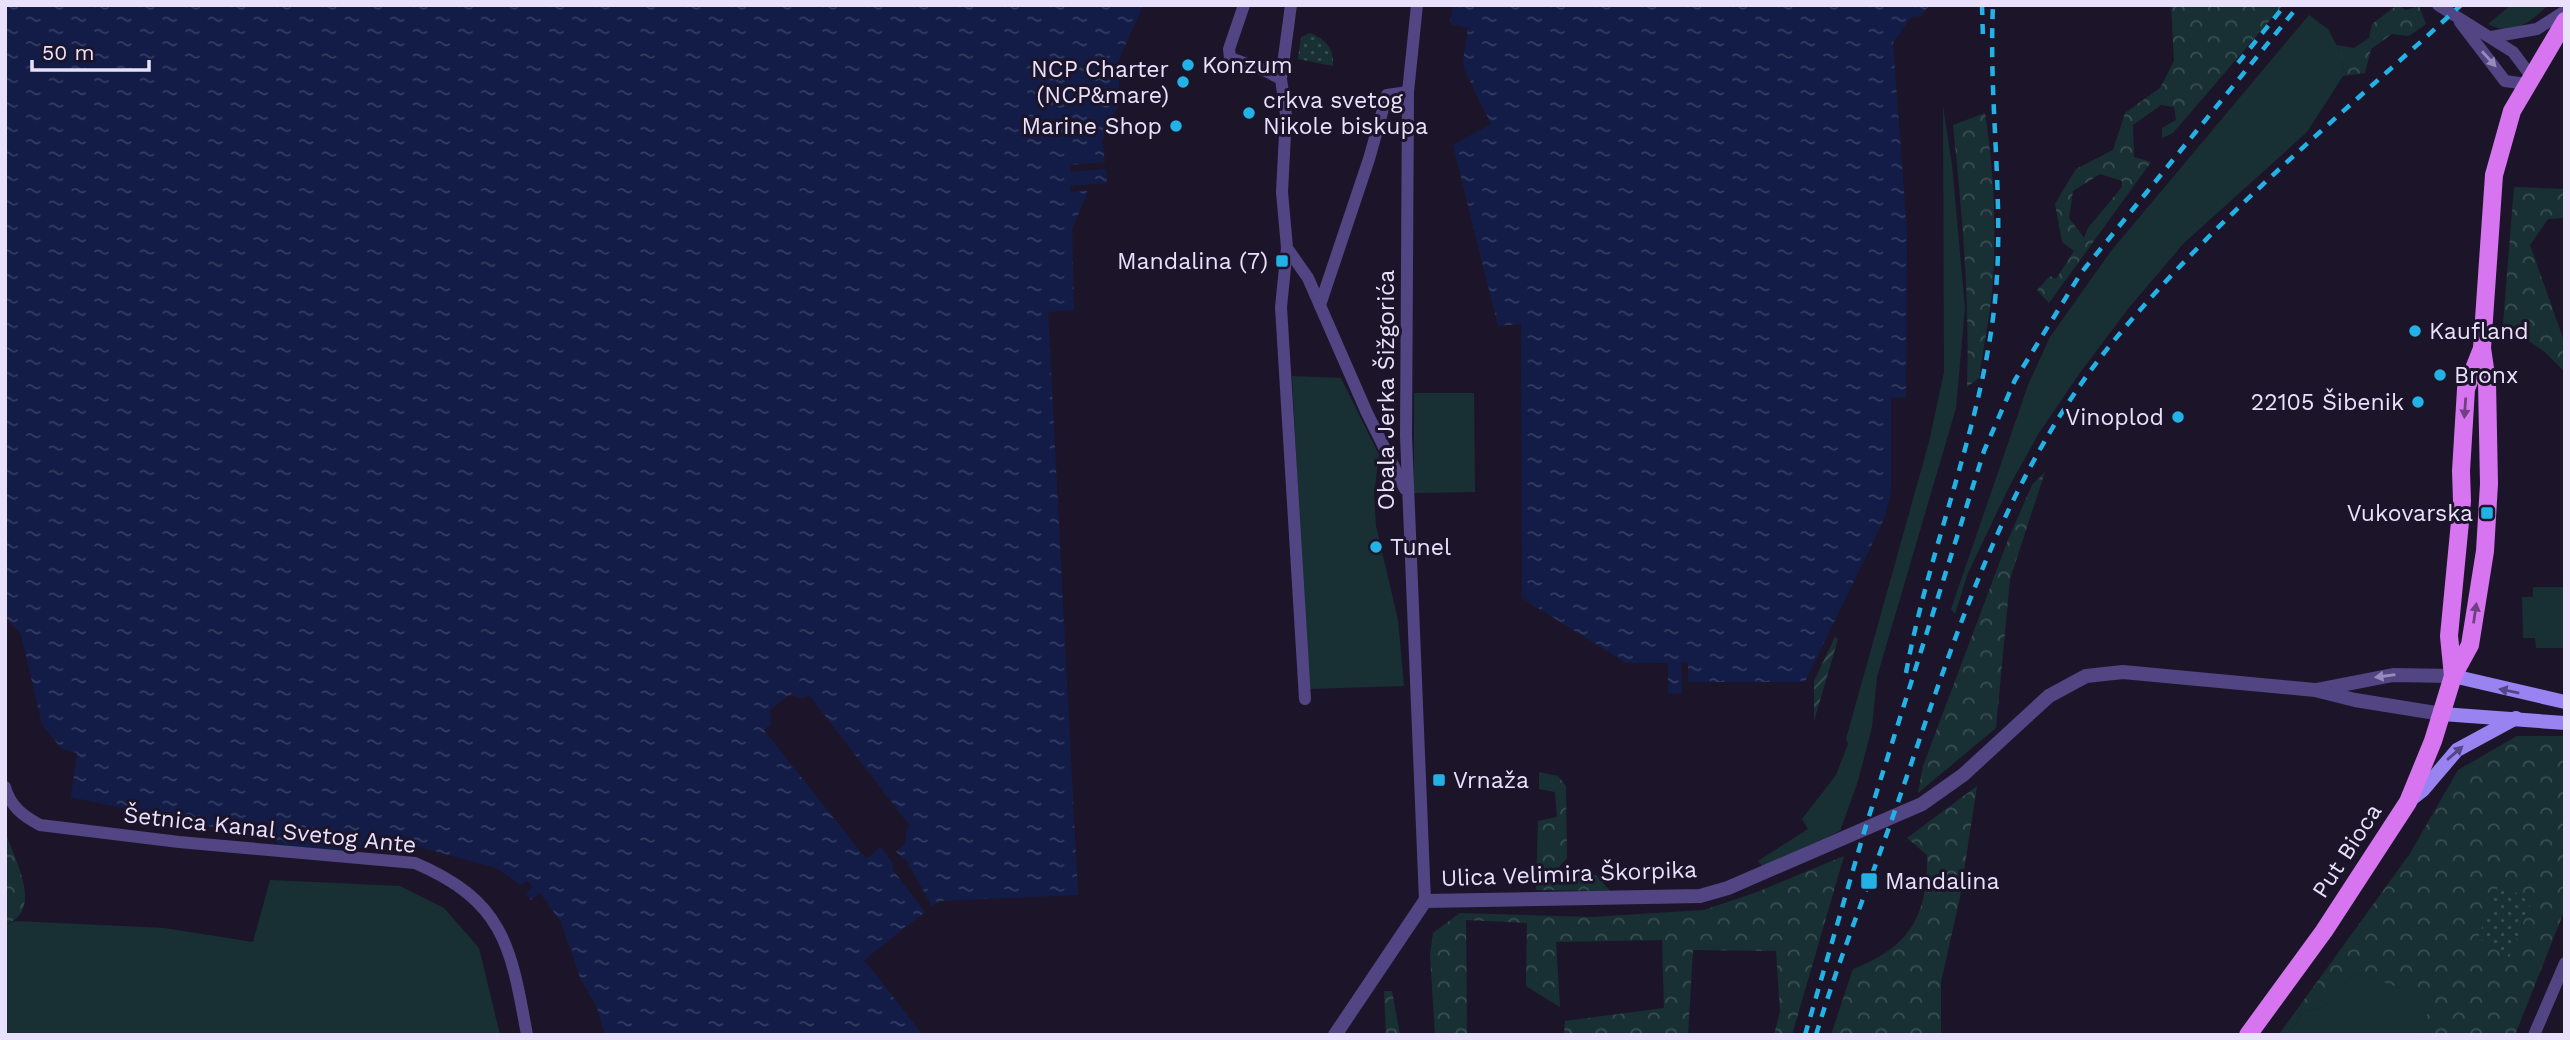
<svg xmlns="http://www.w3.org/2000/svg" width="2570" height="1040" viewBox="0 0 2570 1040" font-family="'Work Sans',sans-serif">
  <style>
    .grass { fill: #183034 }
    .forest { fill: url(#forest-crowns); fill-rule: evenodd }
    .park { fill: url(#park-dots) }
    .garden { fill: url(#garden-furrows) }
    .water { fill: url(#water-ripples) }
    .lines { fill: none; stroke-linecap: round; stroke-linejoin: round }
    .minor { stroke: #524584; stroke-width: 12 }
    .tertiary { stroke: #524584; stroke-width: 14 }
    .secondary { stroke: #9883f1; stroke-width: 14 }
    .primary { stroke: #d675ef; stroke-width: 18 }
    .rail { stroke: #23b2e6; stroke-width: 4.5; stroke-dasharray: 10 9; stroke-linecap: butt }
    .oneway { fill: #968bba }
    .oneway2 { fill: #704083 }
    .oneway3 { fill: #544684 }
    .poi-dot { fill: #23b2e6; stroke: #1c152a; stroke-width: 2.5 }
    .labels { text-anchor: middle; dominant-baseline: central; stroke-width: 6; stroke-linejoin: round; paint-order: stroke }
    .poi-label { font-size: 23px; fill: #e9e1fc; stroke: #1c152a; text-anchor: start }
    .street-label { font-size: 23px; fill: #e9e1fc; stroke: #1c152a }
  </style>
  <defs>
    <pattern id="forest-crowns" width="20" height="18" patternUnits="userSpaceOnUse" patternTransform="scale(1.75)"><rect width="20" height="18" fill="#183034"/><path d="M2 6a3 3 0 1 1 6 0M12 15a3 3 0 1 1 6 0" fill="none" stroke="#3a4e52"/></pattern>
    <pattern id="park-dots" width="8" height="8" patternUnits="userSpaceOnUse" patternTransform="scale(1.75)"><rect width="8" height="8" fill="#183034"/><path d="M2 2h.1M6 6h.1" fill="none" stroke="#3a4e52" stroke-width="1.8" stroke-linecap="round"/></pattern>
    <pattern id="garden-furrows" width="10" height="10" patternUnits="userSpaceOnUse" patternTransform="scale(1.75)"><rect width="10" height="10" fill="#183034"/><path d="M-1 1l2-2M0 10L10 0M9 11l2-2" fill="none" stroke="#3a4e52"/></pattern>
    <pattern id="water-ripples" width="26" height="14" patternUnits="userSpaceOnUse" patternTransform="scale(1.75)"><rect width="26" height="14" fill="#121c46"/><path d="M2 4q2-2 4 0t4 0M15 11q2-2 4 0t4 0" fill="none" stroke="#343d62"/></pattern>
  </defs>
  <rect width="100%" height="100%" fill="#1c152a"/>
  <g class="grass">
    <path d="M2511 5H2548C2531 22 2512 37 2488 24Z"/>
    <polygon points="2309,15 2328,29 2342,56 2343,76 2307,132 2184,243 2127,310 2079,374 2039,433 2010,485 1968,573 1955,614 1951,609 2028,385 2050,337 2111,251"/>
    <polygon points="1943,106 1952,165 1965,308 1956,408 1877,677 1872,727 1858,781 1840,831 1763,867 1758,861 1808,829 1802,819 1836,775 1848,744 1846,739 1929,442 1944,372"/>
    <polygon points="1292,376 1341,378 1379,455 1374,494 1376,526 1398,620 1404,686 1308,689"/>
    <polygon points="1414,393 1474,393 1475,492 1414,493"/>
    <polygon points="2533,587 2565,587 2565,648 2536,648 2535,638 2523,638 2522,597 2533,597"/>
    <polygon points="270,880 400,886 444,908 479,948 500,1035 5,1035 5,925 16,921 164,928 253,942"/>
    <polygon points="2356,973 2436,1000 2416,1035 2280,1033 2289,1032 2305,1011 2322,1008"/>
  </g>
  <g class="forest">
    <path d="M2171 5H2283L2173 133 2162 138V128L2176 120 2174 107 2161 105 2133 125 2134 157 2151 162 2049 303 2037 290 2050 276 2056 279 2074 251 2062 242 2055 204 2076 169 2113 150 2125 113 2160 88 2174 61ZM2100 174 2122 181V187L2088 228 2084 238 2069 218 2073 191Z"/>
    <polygon points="2397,5 2406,10 2419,6 2426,24 2409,36 2392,34 2371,49 2365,73 2343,76 2342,56 2336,45 2354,48 2369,38 2372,24"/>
    <path d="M1985 113C1994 171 1997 233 1992 292 1989 321 1983 350 1979 378L1967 387C1970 299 1962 213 1953 125Z"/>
    <polygon points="2514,187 2565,189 2565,218 2548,219 2530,245 2565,344 2565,372 2545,352 2503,324"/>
    <polygon points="2045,472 2010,579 1996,728 1918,793 1923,766 2008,540 2032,485"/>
    <polygon points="2517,736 2565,736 2565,909 2515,1035 2416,1035 2435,1000 2356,973 2322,1008 2305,1011 2289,1032 2280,1033 2409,855 2458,770"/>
    <polygon points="1539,772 1558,776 1566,786 1567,858 1555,872 1556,879 1569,880 1583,867 1598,877 1610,891 1536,890 1538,821 1557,817 1555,792 1539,789"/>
    <path d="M1977 786 1960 897 1941 982V1035H1831L1853 969C1910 947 1928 916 1927 855L1907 838Z"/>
    <path d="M5 830C13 858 46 910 5 925Z"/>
    <polygon points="1844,856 1792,1035 1774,1035 1780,1011 1776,951 1693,950 1688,1035 1564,1035 1565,1021 1664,1008 1662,940 1556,942 1560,1007 1526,986 1527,923 1466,920 1467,1035 1435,1035 1430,955 1433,933 1460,913 1592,917 1704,910 1757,892"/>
    <polygon points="1384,991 1392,991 1400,1035 1386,1035"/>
  </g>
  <g class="park">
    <path d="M1310 33C1326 40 1334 48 1333 66L1298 59 1301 37Z"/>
    <polygon points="2500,882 2531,903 2509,958 2478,938"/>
  </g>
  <polygon class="garden" points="1835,637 1838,639 1814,721 1814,681"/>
  <g class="water">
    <polygon points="5,5 1143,5 1119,59 1119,104 1102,141 1105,162 1070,165 1071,172 1106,169 1107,183 1070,186 1071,192 1088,191 1072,229 1074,310 1048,312 1078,895 940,901 932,906 906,860 896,852 905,844 907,829 910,826 809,695 804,698 789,695 770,710 771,724 764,730 866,859 881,847 893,864 892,869 925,912 864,960 923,1035 605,1035 596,1005 581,980 561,922 540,893 531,900 526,893 533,887 528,881 521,885 496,868 408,844 325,851 277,846 278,841 71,797 77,753 62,749 42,725 21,634 5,617"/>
    <polygon points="1453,5 1930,5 1920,16 1911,17 1893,43 1907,233 1906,397 1891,398 1891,491 1885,517 1805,682 1688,682 1688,663 1681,662 1682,693 1668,694 1668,663 1626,663 1522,598 1521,324 1498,326 1453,145 1491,124 1465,71 1463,61 1468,28 1450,24"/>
  </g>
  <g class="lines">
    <g class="minor">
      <polyline points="1244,5 1229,49 1230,58 1266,71 1281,79 1286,115 1282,192 1287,248 1308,278 1367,413 1405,489"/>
      <polyline points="1417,5 1408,92 1406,436 1425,901"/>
      <polyline points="2438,5 2513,52 2531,76"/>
      <polyline points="2460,22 2505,81 2527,84"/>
      <polyline points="2491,37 2537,29 2565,11"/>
      <polyline points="1281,79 1291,5"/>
      <polyline points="1287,248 1281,307 1305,699"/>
      <polyline points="1320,305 1369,159 1387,95 1408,92"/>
      <path d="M5 787C10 806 23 816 40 825L179 842 415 863C504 901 511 946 527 1035"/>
      <polyline points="2534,1035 2565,963"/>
    </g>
    <g class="tertiary">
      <polyline points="2316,690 2393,675 2453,676"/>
      <polyline points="1335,1035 1425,901 1700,896 1728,888 1922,804 1963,775 2049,696 2086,676 2123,672 2315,690 2355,700 2442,714"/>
    </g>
    <g class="secondary">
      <polyline points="2453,676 2565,702"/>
      <polyline points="2442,714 2565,723"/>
      <polyline points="2409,801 2423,790 2457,750 2516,718"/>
    </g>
    <g class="primary">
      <polyline points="2453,676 2449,636 2462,501 2461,471 2466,389 2481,351"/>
      <polyline points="2248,1035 2324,931 2408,802 2433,741 2453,676 2470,645 2485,551 2489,484 2487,382 2482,348 2494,175 2512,111 2565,21"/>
    </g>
    <g class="rail">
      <polyline points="1982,5 1983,40"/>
      <polyline points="2238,63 2285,5"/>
      <path d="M1906 673C1928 553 1977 439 1993 318 2007 213 1988 110 1993 5"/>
      <polyline points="1805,1035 1865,829 1984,451 2015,380 2081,273 2299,5"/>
      <path d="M1816 1035C1840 955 1872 878 1899 799 1954 641 2004 475 2112 343 2215 217 2342 115 2461 5"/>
    </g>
  </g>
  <defs><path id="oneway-solid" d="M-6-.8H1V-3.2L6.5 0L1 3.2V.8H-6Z" transform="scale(1.75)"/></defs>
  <g class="oneway">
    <use href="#oneway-solid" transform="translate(2489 59) rotate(48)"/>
    <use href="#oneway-solid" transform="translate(2385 676) rotate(172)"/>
  </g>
  <g class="oneway2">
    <use href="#oneway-solid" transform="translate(2465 408) rotate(94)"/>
    <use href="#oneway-solid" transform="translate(2475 613) rotate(-82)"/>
  </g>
  <g class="oneway3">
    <use href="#oneway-solid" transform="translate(2509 691) rotate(-168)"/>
    <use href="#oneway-solid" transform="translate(2455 753) rotate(-41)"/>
  </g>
  <g class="poi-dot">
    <circle cx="1188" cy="65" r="7"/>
    <circle cx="1183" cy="82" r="7"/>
    <circle cx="1249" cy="113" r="7"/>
    <circle cx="1176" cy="126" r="7"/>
    <rect x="1275" y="254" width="14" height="14" rx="3.5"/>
    <circle cx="2415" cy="331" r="7"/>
    <circle cx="2440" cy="375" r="7"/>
    <circle cx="2418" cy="402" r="7"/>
    <circle cx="2178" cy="417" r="7"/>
    <rect x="2480" y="506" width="14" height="14" rx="3.5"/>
    <circle cx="1376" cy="547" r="7"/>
    <rect x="1432" y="773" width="14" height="14" rx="3.5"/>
    <rect x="1860" y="872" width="18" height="18" rx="3.5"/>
  </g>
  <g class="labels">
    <g class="poi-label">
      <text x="1202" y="65">Konzum</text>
      <text x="1169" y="69" text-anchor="end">NCP Charter<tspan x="1169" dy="26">(NCP&amp;mare)</tspan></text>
      <text x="1263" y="100">crkva svetog<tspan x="1263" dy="26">Nikole biskupa</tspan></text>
      <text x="1162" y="126" text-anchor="end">Marine Shop</text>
      <text x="1268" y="261" text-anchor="end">Mandalina (7)</text>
      <text x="2429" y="331">Kaufland</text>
      <text x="2454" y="375">Bronx</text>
      <text x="2404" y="402" text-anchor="end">22105 Šibenik</text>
      <text x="2164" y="417" text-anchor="end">Vinoplod</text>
      <text x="2473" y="513" text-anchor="end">Vukovarska</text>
      <text x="1390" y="547">Tunel</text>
      <text x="1453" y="780">Vrnaža</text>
      <text x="1885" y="881">Mandalina</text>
    </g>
    <g class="street-label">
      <text transform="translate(1386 390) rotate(-90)">Obala Jerka Šižgorića</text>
      <text transform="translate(270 830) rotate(6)">Šetnica Kanal Svetog Ante</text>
      <text transform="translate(2347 851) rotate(-57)">Put Bioca</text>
      <text transform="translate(1569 874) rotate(-2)">Ulica Velimira Škorpika</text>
    </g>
  </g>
  <rect width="2570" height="1040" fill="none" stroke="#e9e1fc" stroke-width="14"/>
  <path d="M32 60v10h117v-10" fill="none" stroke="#e9e1fc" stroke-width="3.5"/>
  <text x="42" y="60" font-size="21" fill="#e9e1fc" stroke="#1c152a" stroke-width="5" paint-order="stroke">50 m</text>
</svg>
